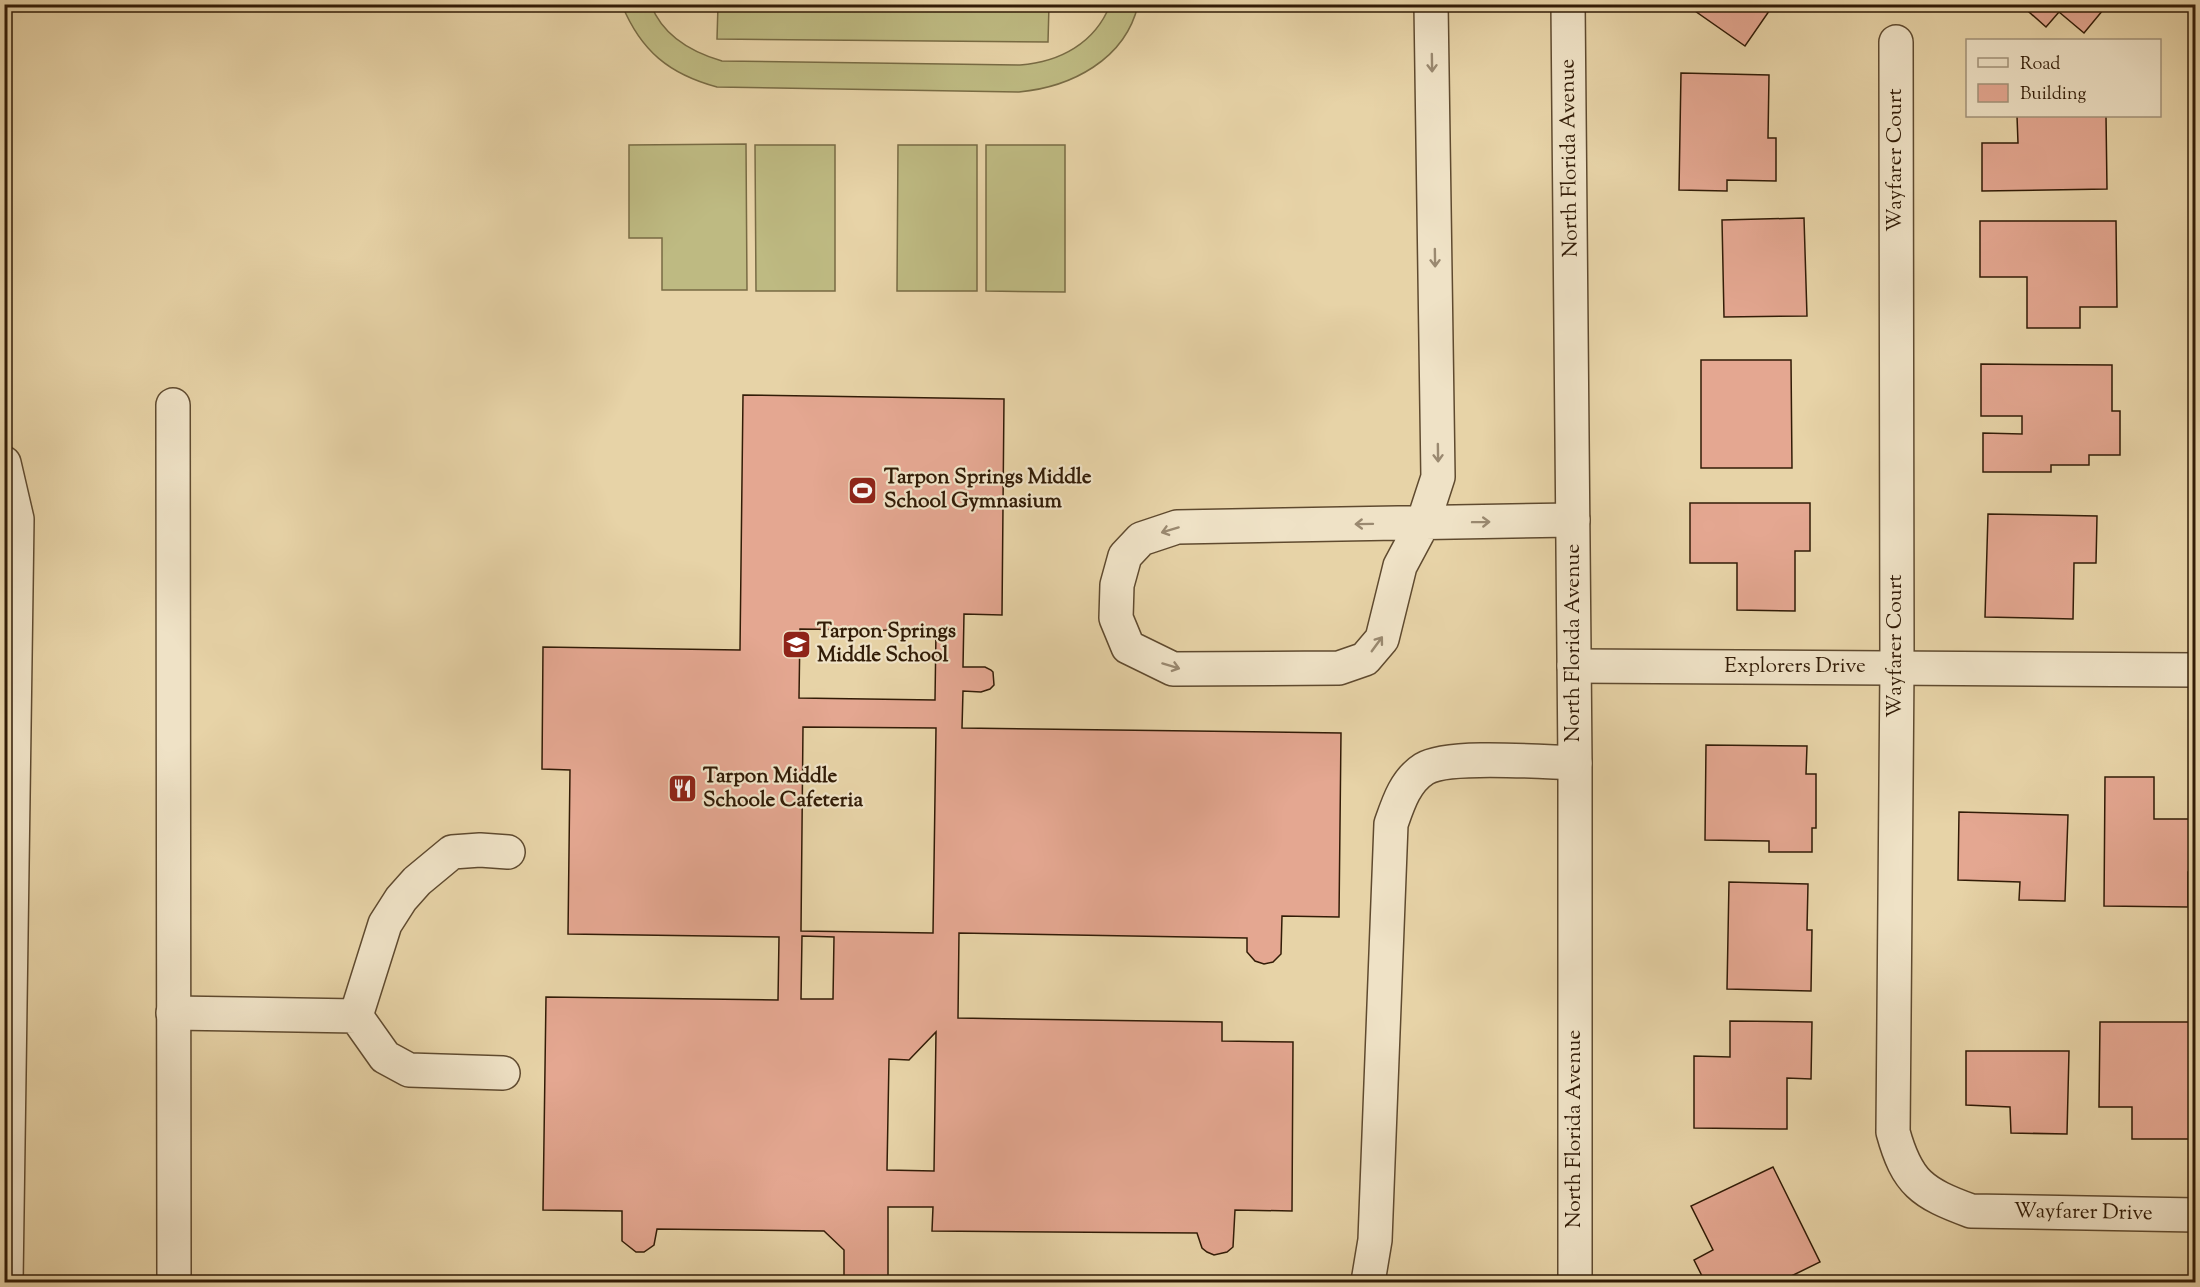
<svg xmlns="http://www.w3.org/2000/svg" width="2200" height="1287" viewBox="0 0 2200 1287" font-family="'Sorts Mill Goudy',serif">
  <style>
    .garden { fill: #beba82; stroke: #786b44; stroke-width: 1.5 }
    .building { fill: #e4a791; stroke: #321c07; stroke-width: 1.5; fill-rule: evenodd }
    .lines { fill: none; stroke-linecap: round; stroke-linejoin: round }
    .minor-casing { stroke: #5f4a2f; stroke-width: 36 }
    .minor { stroke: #efe2c6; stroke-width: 33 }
    .oneway { stroke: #9a8970 }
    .labels { text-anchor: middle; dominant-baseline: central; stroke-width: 4.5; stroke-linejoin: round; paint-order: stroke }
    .street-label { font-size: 21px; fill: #321c07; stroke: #efe2c6 }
    .poi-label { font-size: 21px; font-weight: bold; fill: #321c07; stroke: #efe2c6; text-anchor: start }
  </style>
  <rect width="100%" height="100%" fill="#e7d3a7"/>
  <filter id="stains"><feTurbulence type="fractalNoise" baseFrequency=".00333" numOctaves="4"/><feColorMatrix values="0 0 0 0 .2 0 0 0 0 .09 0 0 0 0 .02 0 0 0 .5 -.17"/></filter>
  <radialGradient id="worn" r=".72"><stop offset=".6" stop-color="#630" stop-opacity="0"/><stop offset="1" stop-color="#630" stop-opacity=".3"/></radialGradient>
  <g class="garden">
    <path d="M622 5H651C663 36 691 52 722 61L1020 65C1060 62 1095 43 1110 5H1138C1125 60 1071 87 1019 92L717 87C669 74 641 51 622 5Z"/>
    <polygon points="718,5 1049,5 1048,42 717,39"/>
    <polygon points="746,144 747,290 662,290 662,238 629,238 629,145"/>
    <polygon points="755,145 835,145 835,291 756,291"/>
    <polygon points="898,145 977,145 977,291 897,291"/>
    <polygon points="986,145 1065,145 1065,292 986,291"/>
  </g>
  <g class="building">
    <polygon points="1685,4 1774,4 1745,46"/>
    <polygon points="2020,4 2108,4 2084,33 2059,12 2046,27"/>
    <polygon points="1681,73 1769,75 1768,138 1776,138 1776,181 1727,180 1727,191 1679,190"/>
    <polygon points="2017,116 2106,116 2107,189 1982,191 1982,143 2018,143"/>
    <polygon points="1804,218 1807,316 1724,317 1722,220"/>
    <polygon points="1980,221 2116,221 2117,307 2080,307 2080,328 2027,328 2027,277 1980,277"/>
    <polygon points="1701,360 1791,360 1792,468 1701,468"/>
    <polygon points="1981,364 2112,365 2112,411 2120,411 2120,455 2089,455 2089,465 2051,465 2051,472 1983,472 1983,433 2022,434 2022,416 1981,416"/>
    <path d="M743 395 1004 399 1002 615 964 614 963 667H985L991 670 993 672 994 685 990 689 981 692 963 691 962 728 1341 733 1339 917 1282 916 1281 954 1273 962 1264 964 1255 961 1247 952V938L959 933 958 1018 1222 1022V1041L1293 1042 1292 1211 1235 1210 1233 1247 1227 1252 1214 1255 1207 1252 1202 1248 1197 1233 932 1231 933 1207H888V1282H844V1250L824 1231 657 1229 654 1245 644 1252H636L622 1241V1211L543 1210 546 997 778 1000 779 937 568 934 570 770 542 769 543 647 740 650ZM800 629 936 631 935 700 799 698ZM803 727 936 728 933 933 801 931ZM802 936 834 937 833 999H801ZM936 1032 934 1171 887 1170 889 1059 909 1060Z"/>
    <polygon points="1690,503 1810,503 1810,551 1795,551 1795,611 1737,610 1737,563 1690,563"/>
    <polygon points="1988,514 2097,516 2096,563 2074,563 2073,619 1985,617"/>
    <polygon points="1706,745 1807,746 1806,774 1816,774 1816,828 1812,828 1812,852 1769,852 1769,841 1705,840"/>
    <polygon points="2105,777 2154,777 2154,819 2196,819 2196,872 2188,872 2188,907 2104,906"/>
    <polygon points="1959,812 2068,815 2065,901 2019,900 2020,882 1958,880"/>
    <polygon points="1729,882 1808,884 1807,930 1812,930 1811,991 1727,989"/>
    <polygon points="1730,1021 1812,1022 1811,1079 1787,1078 1787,1129 1694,1128 1694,1056 1730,1057"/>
    <polygon points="2100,1022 2196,1022 2196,1139 2132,1139 2132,1107 2099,1107"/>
    <polygon points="1966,1051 2069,1051 2067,1134 2011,1133 2010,1107 1966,1105"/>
    <polygon points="1773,1167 1820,1262 1779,1282 1776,1276 1763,1282 1705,1282 1694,1260 1713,1250 1691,1206"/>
  </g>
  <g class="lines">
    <defs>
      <g id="minor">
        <polyline points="1431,4 1438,477 1423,523 1400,566 1382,639 1365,659 1339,668 1173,669 1128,647 1116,618 1117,585 1125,556 1141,539 1177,527 1573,520"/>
        <polyline points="1568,4 1575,763 1575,1282"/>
        <path d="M1896 42 1897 667 1893 1132C1907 1183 1922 1193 1971 1211L2196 1215"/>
        <polyline points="173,405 174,1282"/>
        <polyline points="4,463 17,519 6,1282"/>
        <polyline points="1574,666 2196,670"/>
        <polyline points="173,1013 356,1016 385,1057 409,1070 503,1073"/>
        <polyline points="356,1016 385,924 401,899 417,881 452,852 480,850 508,852"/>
        <path d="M1368 1282 1375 1240 1391 824C1398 804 1405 781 1424 769 1448 754 1542 762 1575 763"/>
      </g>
    </defs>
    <use href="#minor" class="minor-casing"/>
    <use href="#minor" class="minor"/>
  </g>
  <defs><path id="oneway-shaft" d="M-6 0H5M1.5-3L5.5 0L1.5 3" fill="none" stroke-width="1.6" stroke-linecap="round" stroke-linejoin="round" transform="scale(1.5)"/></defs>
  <g class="oneway">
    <use href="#oneway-shaft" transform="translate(1432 63) rotate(89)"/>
    <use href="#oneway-shaft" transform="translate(1435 258) rotate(89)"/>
    <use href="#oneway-shaft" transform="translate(1438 453) rotate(89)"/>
    <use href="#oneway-shaft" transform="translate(1481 522) rotate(-1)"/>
    <use href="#oneway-shaft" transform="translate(1364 524) rotate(179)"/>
    <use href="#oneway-shaft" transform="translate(1170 530) rotate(163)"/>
    <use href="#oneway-shaft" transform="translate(1377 644) rotate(-54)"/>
    <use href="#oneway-shaft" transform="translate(1171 666) rotate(17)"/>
  </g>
  <defs>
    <symbol id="stadium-square" viewBox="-11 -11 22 22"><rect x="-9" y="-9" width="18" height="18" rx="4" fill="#8f2418" stroke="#efe2c6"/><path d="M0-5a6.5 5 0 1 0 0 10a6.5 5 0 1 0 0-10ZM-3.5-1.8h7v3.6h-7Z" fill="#fff"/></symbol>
    <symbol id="school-square" viewBox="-11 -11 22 22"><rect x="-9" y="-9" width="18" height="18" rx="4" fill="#8f2418" stroke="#efe2c6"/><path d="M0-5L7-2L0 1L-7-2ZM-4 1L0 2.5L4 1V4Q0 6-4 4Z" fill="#fff"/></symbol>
    <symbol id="restaurant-square" viewBox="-11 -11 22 22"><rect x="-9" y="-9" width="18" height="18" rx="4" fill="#8f2418" stroke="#efe2c6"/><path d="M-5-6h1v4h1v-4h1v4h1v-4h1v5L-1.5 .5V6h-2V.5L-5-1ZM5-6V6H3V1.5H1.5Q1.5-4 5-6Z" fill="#fff"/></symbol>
  </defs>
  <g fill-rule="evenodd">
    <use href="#stadium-square" x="846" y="474" width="33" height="33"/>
    <use href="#school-square" x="780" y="628" width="33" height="33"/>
    <use href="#restaurant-square" x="666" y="772" width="33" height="33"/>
  </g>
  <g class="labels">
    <g class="street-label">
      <text transform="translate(1570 158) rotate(-91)">North Florida Avenue</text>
      <text transform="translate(1896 160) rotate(-90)">Wayfarer Court</text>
      <text transform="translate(1574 643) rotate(-90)">North Florida Avenue</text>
      <text transform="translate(1896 646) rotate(-90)">Wayfarer Court</text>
      <text x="1795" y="667">Explorers Drive</text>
      <text transform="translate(1575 1129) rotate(-90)">North Florida Avenue</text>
      <text transform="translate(2083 1213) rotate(1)">Wayfarer Drive</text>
    </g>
    <g class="poi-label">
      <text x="884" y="478">Tarpon Springs Middle<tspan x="884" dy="24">School Gymnasium</tspan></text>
      <text x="817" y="632">Tarpon Springs<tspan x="817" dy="24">Middle School</tspan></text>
      <text x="703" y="777">Tarpon Middle<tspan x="703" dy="24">Schoole Cafeteria</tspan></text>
    </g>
  </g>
  <rect width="2200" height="1287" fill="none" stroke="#e7d3a7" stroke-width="24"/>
  <rect x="6" y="6" width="2188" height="1275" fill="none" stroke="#321c07" stroke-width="3"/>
  <rect x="12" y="12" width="2176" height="1263" fill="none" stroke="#321c07" stroke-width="1.5"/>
  <rect x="1966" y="39" width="195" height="78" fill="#efe2c6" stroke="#a3937a" stroke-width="1.5"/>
  <rect x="1978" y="58" width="30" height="9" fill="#efe2c6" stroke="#a3937a" stroke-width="1.5"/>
  <text x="2020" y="69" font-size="18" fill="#321c07">Road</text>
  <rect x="1978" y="84" width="30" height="18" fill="#e4a791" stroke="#a3937a" stroke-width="1.5"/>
  <text x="2020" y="99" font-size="18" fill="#321c07">Building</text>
  <rect width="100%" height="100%" filter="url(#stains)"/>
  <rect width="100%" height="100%" fill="url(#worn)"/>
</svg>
